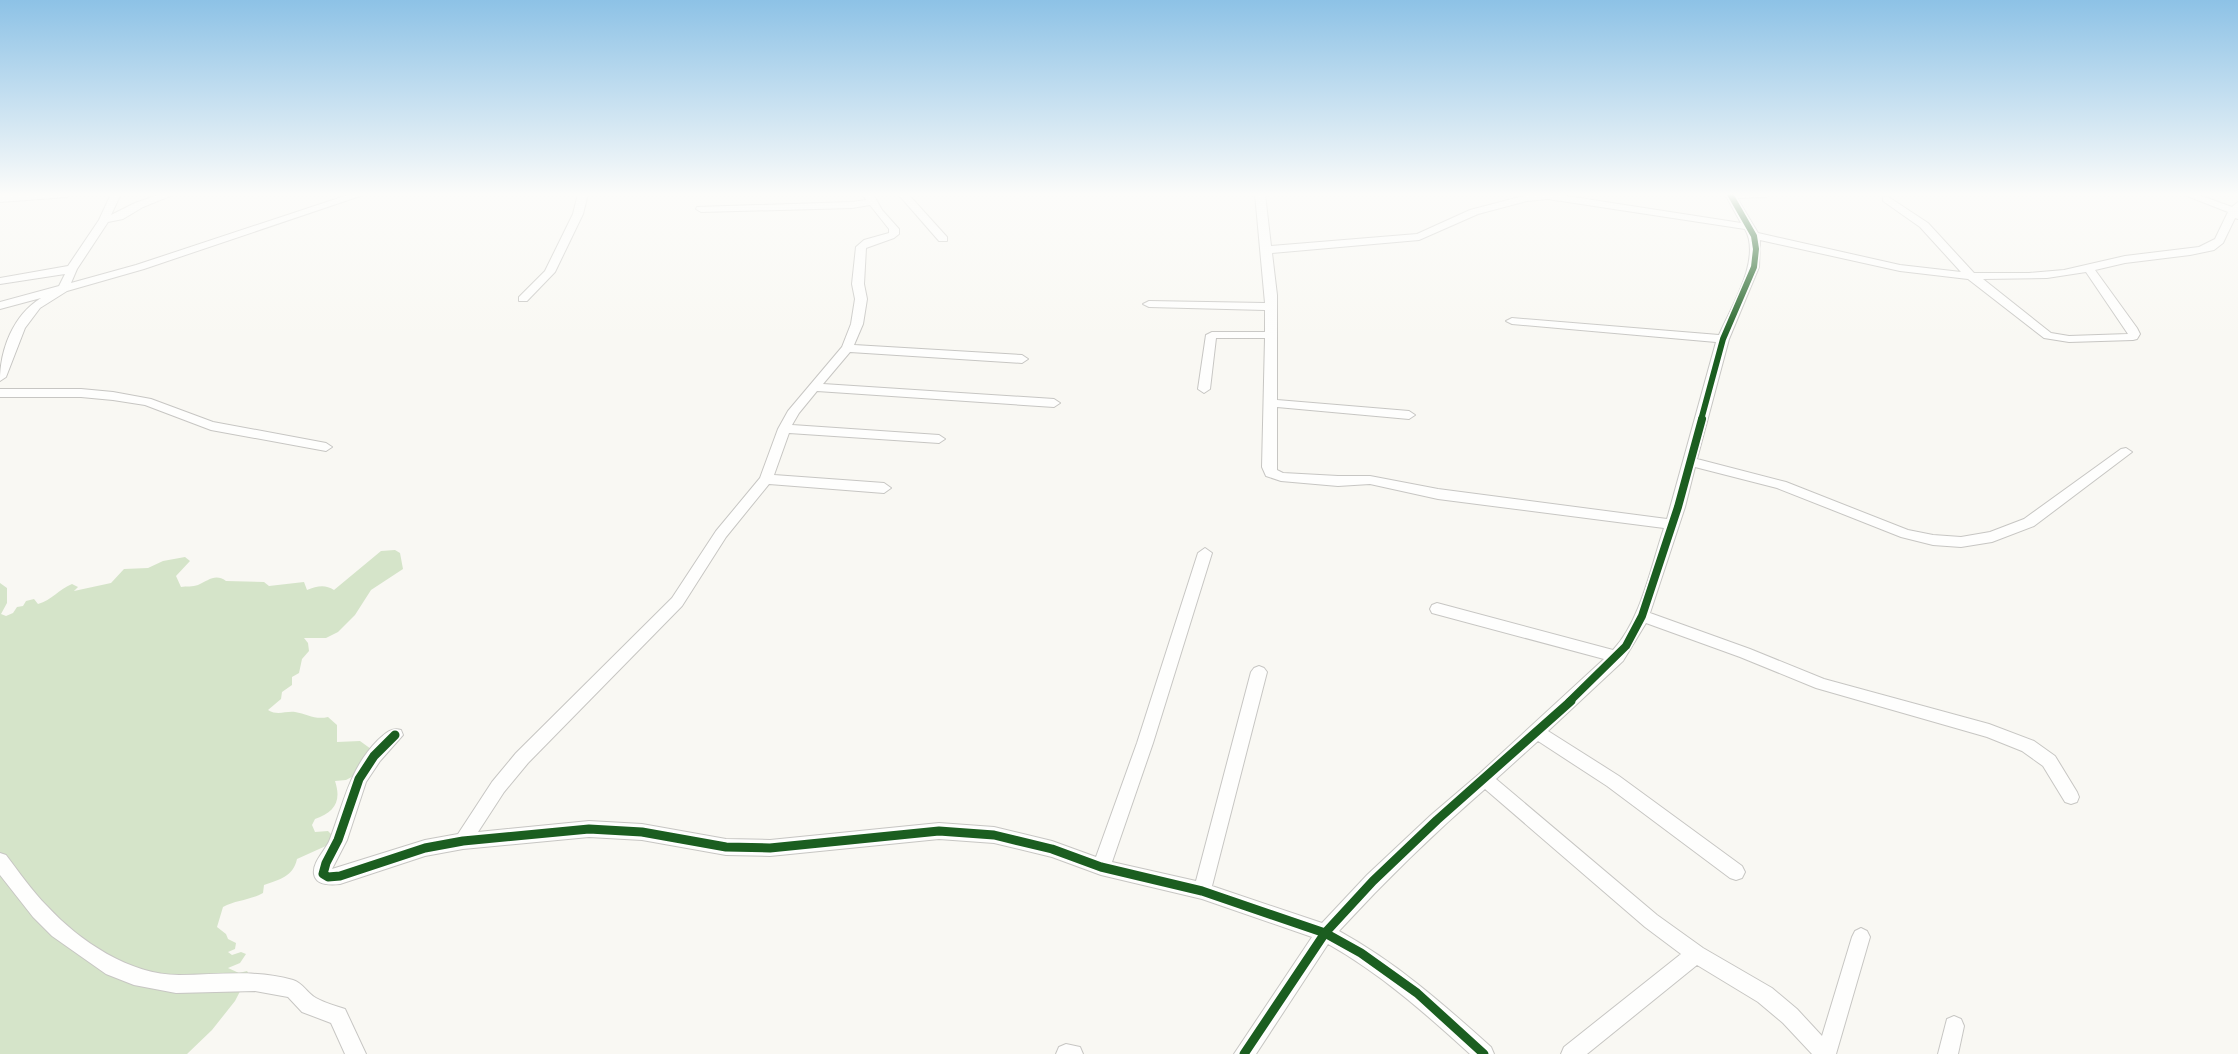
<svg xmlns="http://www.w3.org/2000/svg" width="2238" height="1054" viewBox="0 0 2238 1054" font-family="Poppins,sans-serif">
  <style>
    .green { fill: #d5e4c9 }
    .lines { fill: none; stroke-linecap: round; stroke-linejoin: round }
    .minor-casing { stroke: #c7c6c3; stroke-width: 2 }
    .minor { fill: #fefefd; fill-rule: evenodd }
    .cycleway-far2-casing { stroke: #fff; stroke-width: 9 }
    .cycleway-far1-casing { stroke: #fff; stroke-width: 11 }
    .cycleway-casing { stroke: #fff; stroke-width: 12 }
    .cycleway-far2 { stroke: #1b5e20; stroke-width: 6 }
    .cycleway-far1 { stroke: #1b5e20; stroke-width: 8 }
    .cycleway { stroke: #1b5e20; stroke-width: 9 }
  </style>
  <rect width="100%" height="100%" fill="#f9f8f3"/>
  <path class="green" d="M395 550 400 553 403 569 371 590 355 615 338 632 326 638H304L308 643 309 651 302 659 299 673 292 677V685L282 692 281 699 268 710C278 716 284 711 295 712 307 714 315 720 328 717L337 725V742L360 741 371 749 361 772 346 780 335 781C342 802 334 812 315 819L312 825 315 832 328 831 333 836 328 845 297 859C293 877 280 879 264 885L263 893C251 900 236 900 223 907L217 927 226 934 228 939 236 943 235 949 228 952 232 955 241 952 246 954 240 963 228 968 239 973 247 971 249 974 235 1001 212 1030 187 1054H0V583L7 588V603L1 614 6 616 13 613 17 607 23 606 26 601 34 599 38 604C52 600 59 589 72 584L78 587 74 591 111 583 124 569 148 568 163 561 185 557 190 561 176 576 181 587C186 586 193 587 198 585 208 581 215 573 226 581L264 582 269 586 304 582 307 590C317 586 325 584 334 590L381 551Z"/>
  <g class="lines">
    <defs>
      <g id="minor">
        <polygon points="27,194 72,194 67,197 0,202 0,196"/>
        <path d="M111 194H121L111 215 135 203 161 194H175L143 207 123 219 108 222 77 269 71 283 136 265 351 194H366L144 269 67 291 40 308 25 328 6 377 0 381C0 350 13 315 41 298L0 309V302L59 286 65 274 0 284V278L68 266 99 220Z"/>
        <polygon points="578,194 588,194 583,214 555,272 527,301 519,301 519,297 545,271 573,214"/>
        <path d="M863 194H873L882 210 899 229V234L894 238 866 248 864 284 867 299 863 324 854 345 1022 355 1028 359 1022 363 850 352 823 384 1054 399 1060 403 1054 407 817 391 799 413 792 425 939 435 945 439 939 443 789 433 774 475 884 483 891 488 884 493 769 484 726 537 682 606 528 763 504 792 478 832 589 821 642 824 726 839 770 840 939 823 994 827 1052 841 1096 857 1137 743 1198 553 1205 548 1212 553 1153 743 1112 862 1196 881 1251 672 1254 668 1259 666 1264 668 1267 672 1212 886 1322 923 1367 875 1431 815 1479 774 1604 659 1432 613 1430 609 1432 605 1437 603 1613 650C1641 620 1651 566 1664 528L1438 499 1370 484 1338 486 1281 481 1266 476 1262 467 1265 338H1216L1210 389 1204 393 1198 389 1206 335 1212 332H1265V310L1149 307 1143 304 1149 301 1265 303 1255 194H1265L1271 246 1417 234 1470 210 1527 195 1554 194 1741 223 1725 194H1771L1766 197 1737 198 1758 233 1900 265 1961 272 1920 227 1883 201V197L1887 196 1928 223 1974 273H2029L2064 270 2125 256 2199 247 2215 239 2228 212 2182 194H2196L2232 207 2238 202V219L2235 218 2223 243 2214 250 2190 255 2125 263 2095 270 2137 328 2140 334 2137 339 2133 340 2069 342 2044 338 1968 279 1900 271 1760 240 1759 267 1729 339 1697 459 1786 482 1908 530 1933 535 1961 537 1990 532 2024 519 2121 449 2126 448 2132 452 2034 526 1992 542 1961 547 1933 545 1901 537 1777 488 1695 467 1685 507 1650 613 1750 649 1824 679 1989 724 2034 741 2055 756 2077 792 2079 797 2077 802 2071 804 2065 802 2043 766 2022 751 1987 737 1816 688 1740 657 1646 623 1623 661 1548 731 1619 776 1742 866 1745 872 1742 878 1736 880 1730 878 1607 786 1538 741 1496 779 1657 915 1703 948 1772 988 1797 1009 1822 1036 1852 937 1855 931 1861 928 1867 931 1870 937 1836 1054H1812L1783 1023 1758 1002 1697 965 1587 1054H1561L1564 1047 1681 954 1645 927 1485 789C1433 834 1385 881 1339 931 1397 963 1442 1003 1491 1047L1494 1054H1470C1425 1013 1381 974 1328 944L1256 1054H1234L1312 937 1202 899 1101 875 1052 857 994 843 939 839 770 856 726 855 642 840 589 837 463 849 425 856 340 884C331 885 316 886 314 874 312 862 326 850 330 839 344 803 349 769 378 740 385 734 391 727 401 730L403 735 380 761 366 782 347 840 332 869 425 840 458 834 492 782 516 753 672 598 716 531 760 478 778 429 788 411 842 347 851 324 855 299 852 284 856 247 864 240 889 233V229L870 205 852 208 701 212 696 209 697 207 852 202 866 200ZM1548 199 1745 229C1762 259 1731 307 1719 335L1512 318 1506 321 1512 324 1716 342 1667 519 1438 489 1370 476H1338L1283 473 1277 470V407L1409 419 1415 415 1409 411 1277 400V295L1272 253 1419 240 1478 214 1527 201ZM2086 272 2128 334 2069 336 2051 333 1983 279 2047 278Z"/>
        <polygon points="898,194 908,194 947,237 947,241 939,241"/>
        <polygon points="0,389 81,389 113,392 151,399 213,422 326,443 332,447 326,451 211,430 145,405 113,400 81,397 0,397"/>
        <path d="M0 853 6 855C19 872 32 891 47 906 79 941 130 975 179 975 217 975 255 969 293 980 303 983 307 993 316 998 325 1003 336 1006 345 1009L366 1054H345L331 1023 302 1012 288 997 255 991 176 993 134 985 106 974 52 936 33 917 0 875Z"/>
        <polygon points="1954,1016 1961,1019 1964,1026 1958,1054 1938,1054 1947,1019"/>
        <polygon points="1066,1044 1080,1047 1083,1054 1056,1054 1059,1047"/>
      </g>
    </defs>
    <use href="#minor" class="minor-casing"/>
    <use href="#minor" class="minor"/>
    <defs>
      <polyline id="cycleway-far2" points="1701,420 1723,339 1754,267 1756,249 1754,236 1730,194"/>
      <polyline id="cycleway-far1" points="1569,702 1626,646 1642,616 1678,507 1702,419"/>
      <g id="cycleway">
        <polyline points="395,735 374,756 359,779 338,840 326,863 323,874 328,877 340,876 425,848 463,841 589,829 642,832 726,847 770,848 939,831 994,835 1052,849 1101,867 1202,891 1325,933 1361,953 1417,993 1484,1054"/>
        <polyline points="1244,1054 1325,933 1373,881 1437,820 1571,701"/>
      </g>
    </defs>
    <use href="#cycleway-far2" class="cycleway-far2-casing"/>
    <use href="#cycleway-far1" class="cycleway-far1-casing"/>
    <use href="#cycleway" class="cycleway-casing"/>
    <use href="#cycleway-far2" class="cycleway-far2"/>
    <use href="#cycleway-far1" class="cycleway-far1"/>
    <use href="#cycleway" class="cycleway"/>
  </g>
  <linearGradient id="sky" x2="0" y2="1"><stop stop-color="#8dc2e6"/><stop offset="0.57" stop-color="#fcfcfa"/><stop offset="1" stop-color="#fcfcfa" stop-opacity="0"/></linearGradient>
  <rect width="2238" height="341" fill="url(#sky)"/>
</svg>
